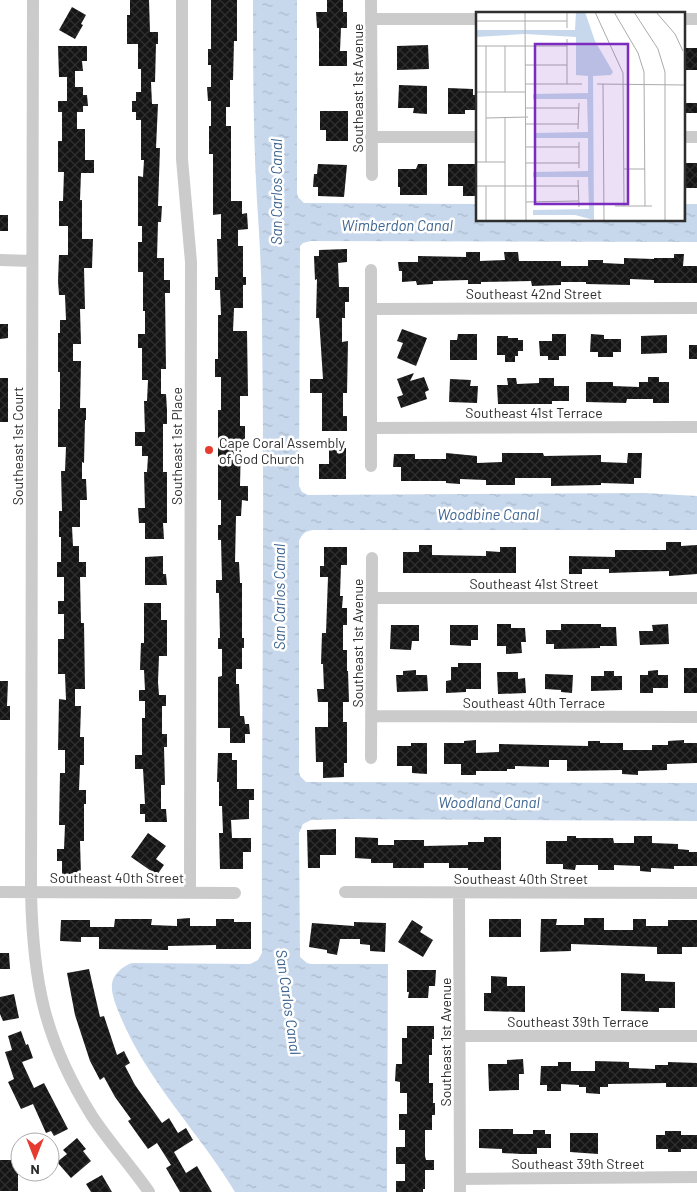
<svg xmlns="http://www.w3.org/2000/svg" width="697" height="1192" font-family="Barlow,sans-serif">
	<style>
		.water { fill: url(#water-ripples) }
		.building { fill: url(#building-cross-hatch) }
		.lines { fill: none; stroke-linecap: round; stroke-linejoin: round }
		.minor { stroke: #cbcbcb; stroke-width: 12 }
		.poi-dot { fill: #e63c2f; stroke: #fff; stroke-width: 2 }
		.labels { text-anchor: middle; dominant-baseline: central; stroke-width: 5; stroke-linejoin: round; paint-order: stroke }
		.street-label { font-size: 14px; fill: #2e2e2e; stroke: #fff }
		.poi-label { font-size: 14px; fill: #2e2e2e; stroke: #fff; text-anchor: start }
		.water-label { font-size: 15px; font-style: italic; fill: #3c6490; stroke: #fff }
		.inset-road { fill: none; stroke: #ababab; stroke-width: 1 }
		.view { fill: #7b2cbf; fill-opacity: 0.15; stroke: #7b2cbf; stroke-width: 2.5 }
		.inset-edge { fill: none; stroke: #2e2e2e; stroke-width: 2.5 }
	</style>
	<defs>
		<pattern id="water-ripples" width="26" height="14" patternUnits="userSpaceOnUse" patternTransform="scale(1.25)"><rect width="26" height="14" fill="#c7d8ec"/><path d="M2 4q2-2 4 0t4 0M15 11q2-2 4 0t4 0" fill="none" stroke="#abbacb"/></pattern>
		<pattern id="building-cross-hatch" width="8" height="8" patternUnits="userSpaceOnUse" patternTransform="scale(1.25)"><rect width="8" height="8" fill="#151515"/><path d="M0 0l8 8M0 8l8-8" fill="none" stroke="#2f2f2f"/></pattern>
	</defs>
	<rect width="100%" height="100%" fill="#fff"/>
	<path class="water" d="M253 0H297V193L298 197 304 203 477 204V220H683V204H697V242L311 241 303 243 300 246 299 486 302 492 308 495 645 493 697 496V530H313C305 531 302 534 299 541V771L300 776 306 782 697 783V821L348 819 311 820 303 824 299 833 300 957 307 963 311 964H388L387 1192H235C198 1131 146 1080 119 1013 116 1005 111 994 112 984 113 974 123 966 132 963L250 964 258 960 262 953C261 744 265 535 262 326 262 284 260 243 257 201 253 134 253 67 253 0Z"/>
	<path class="building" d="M130 0H149L150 32H158V44H156L155 82H151L152 104H158L156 148H160L158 206H162L161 222H158L157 258H164V280H170V293H165L166 369H161V394H166L167 410V424H163V472H167V523H163L164 539H145V523H139L138 508H145L144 472H147L148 456H142V446H135V432H145L144 401H147L148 380H142V348H138V334H145V311H143V272H138V242H142V226H138V176L143 177 144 160H141V120H136V112H132V101H136V92H141V69H138V44H127V15H130Z
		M211 0H237V41H234L233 80H230V107H226V126H231V201H242V214L247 213 248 229 238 230V246H243V277H246V285H243V308H234L233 331H247L248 396H240V426H245V441H241L240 486H248V501L242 500 241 516H236L235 562H239L240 583H242V638H244V648H242V669H236V684H239L240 716H244L245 724H249L250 734H245V743H230V728H218V677L222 676V649H218V638H220L219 593H216V580H222L221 540H218V525H221V500H218V410H221V377H215V359H218V315H221L220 290H215V277H218L217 239H221V214L213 215V154H209V126H211V101H208L207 87H211V65H208V49H211Z
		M327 0H343V12H347V28H341L340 51H347V66H319V28H317L316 12H327Z
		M72 7 86 15 81 24 83 25 75 39 59 30Z
		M428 45 429 69 397 70V46Z
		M58 46H87V61H82L83 71H75V87H83V95H87L88 106H83V112H77V129H85V160H94V173H81L80 200H82V239H93L92 268H84L85 309H80L81 344H73V361H81L80 408H86V420H85L84 463 82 462V479H86L87 500H80V527H72L73 546H79V562H86V577H80L81 623H84L85 689H75V706H81L80 737H84V765H80L79 790H86V804H84V841H80L81 876H62V861H57V849H64L65 825H59L60 773H65V750H58L59 699 66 700 65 674H58V639H64V614H58V601H64V577H57V562H61V537H59V511H62L61 471H65L66 447H58V409H60V372H58V333H60V320H66L65 295H59L58 281 59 255H68V226H59V201H63L64 172H58V141H62V112H58V101H67V77H59Z
		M683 48H697V70H683Z
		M399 85 427 86V114L413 113 414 108H398Z
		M448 88 473 89V95H477V110H465V114H448Z
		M685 103H697V113H684Z
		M320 111H348V141H326V130H320Z
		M683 163H697V188H683Z
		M318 164 347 165 344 197 318 196V187H313L314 174H317Z
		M418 164H427V195H400V187H398V169H416Z
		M448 164H477V196H463V186H448Z
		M0 215H8V231H0Z
		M347 249V262L338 263 339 287H349V302H345V318H342V342L348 341 347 393H343V416H347V431H322V393H310V379H323L319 318H316L317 279 315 280 314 256H319V250Z
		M466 252H480V261L505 260 504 252H518L519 261H561V266H588V260H603V263L624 264V258L654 259V258H674V254H684L683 266H697V283H654V280L630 279V285L586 284V282H561V285L532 286 531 281 481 282V284H468V280L433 281V284L417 285 416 281 402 282V271H399L398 262H418V256L466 257Z
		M0 324H8V338L0 339Z
		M402 329 427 338 416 366 397 358 403 343 397 341Z
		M458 334H477V360H450V340H457Z
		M552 334H566V356H559V360H548V356H540L539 341H552Z
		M591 334 604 335V339H621V352H613V357H598V352H590Z
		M667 335V353L641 354V336Z
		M497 336H508V338H518V340H523V351H518V356H515V362H505V355H497Z
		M689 345H697V359H689Z
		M414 373 410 381 424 377 429 390 425 392 427 399 401 408 397 397 403 395 397 379Z
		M648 377H659V382H669V403H653V399H627L626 403 586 402V382H613V386L639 387V382H648Z
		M0 378H8V422H0Z
		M507 378H516L517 384 539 383V378H554V386H569V401H552V404H498L497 385H508Z
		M450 379 471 380 470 386H478L477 403 449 402Z
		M329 448H346V479H319V464H329Z
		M446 453 477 456V463L502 462V453H543L544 456 601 455V462L627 463 628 453H642L641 478H634V484L601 483V485L551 486V478H515V485H486V480L460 479V484L446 483V481H401V467H393L394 454H415V459H446Z
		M666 542H681V546L697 545V574L669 576V571L609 573V569H582V574H569V556L615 557V550H666Z
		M419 545H432V555L486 556V551L500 552V547H516V573H403V552H419Z
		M324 547H347V565H341L340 596H343L342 608H347V625H343V650H347V671H348L349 702H343V722H347V763H344V777L323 778V762H316L315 727H328V702H318L317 689H324L323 664H321L322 633H326L328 577H320V566H324Z
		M163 556V574H166L167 585H145V557Z
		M144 603H161V620H167V656H159L158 682 159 695H166V706H162V734H167V747H164L165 785H161V809H166L167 822H145V814H140V804H145L143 769H135V755H142V718H145V701H139V690H145L144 670H140L141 643H144Z
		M497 624H511V628H525L526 642H521L522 653 506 654V646H497Z
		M561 624H601V627H616L617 646H600V648L554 649V644H546V630H561Z
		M668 624 669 644 640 645 639 631H653L652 625Z
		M391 625H419V641H412L411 650 390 649Z
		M450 625H478V640H471V646L450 645Z
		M458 663H481V689H466V692L446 693V681L451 680V667H458Z
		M684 668H697V693H684Z
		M416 670V675H427L428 691 397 692 396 675H403V671Z
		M658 670V675H668V688H653V693H640V675H648V671Z
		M604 671H614V676H622V690L591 691V676H604Z
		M497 672H518V679L525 678 526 693 498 694Z
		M545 674 573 675 572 693 561 692V690L545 689Z
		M0 681H8L7 706H10V720H0Z
		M476 740V753L499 752V744L588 746V741H600V743H623V750H652V745H668V741L684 740V743H697V763L667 764V770L638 771V775L622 774V770L567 771V760H549V767L515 766V769H507V771H476V775H461V764H444V743H464V741Z
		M411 743H427V774L412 773V766H397V746H411Z
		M218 753H232V760H237V789H254V800H249V819L231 820 232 838H251V852H243V869H220L219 833H223L222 806H219V782H217Z
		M336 829V855H320V868H308L307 830Z
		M148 833 166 846 156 859 164 865 157 875 131 857Z
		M567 836H576V838H613L614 843H634V836H652V843L678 844V849L689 850V852H697V866H674V869L651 868V872L640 871V866L614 865V870H598V865H576L575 870 563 869V864H546V841H567Z
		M355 837 378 838V845H394V840H424V846L468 845V842H484V837H501V870H468V868H449V863H424V868H393V863H371V859L355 858Z
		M190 918V926H216V919H234V922H251V949H216V945L168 946V950L99 949V937H81V942L60 941 61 920H90V927H114L115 919H152L151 925 177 926V919Z
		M584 918H604V930H633V919H646V926H668V920H697V947H682V954H657V947L571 944V951L540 952 541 919H557L556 925H584Z
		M489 919H521V937H489Z
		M412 920 423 927 420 932 433 940 423 957 398 942Z
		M354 922 386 923 385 952 370 951V945L360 944V939H340L337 955 327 953V950L309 947 312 923 354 926Z
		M0 953H9L10 969H0Z
		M89 969 100 1017 104 1016 117 1055 124 1051 130 1063 125 1066 135 1085 162 1123 169 1118 178 1133 186 1128 193 1140 174 1152 186 1173 197 1166 212 1192H180L166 1168 171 1165 157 1143 148 1149 128 1121 131 1119 115 1097 104 1077 100 1080 90 1061 75 1015 67 973Z
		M407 970H436L435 986H429L428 998H408L409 992H407Z
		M621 973 645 974V981L675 982V1008H659V1012L621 1011Z
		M491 976 507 977V986H525V1012L484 1011V993H491Z
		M14 994 19 1018 3 1021 0 1014V997Z
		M407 1026H434V1039H432V1055H429V1083H433V1103H435V1115H432V1130H425V1156L426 1160H434V1170H425V1189H423V1192H396V1181H405V1164H396V1147H405V1130H399V1114H407V1093H400V1082L395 1081 396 1064H402V1038H407Z
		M21 1031 26 1045 28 1044 33 1058 22 1062 34 1088 44 1083 68 1129 54 1136 51 1131 46 1133 33 1104 21 1109 8 1082 14 1079 5 1052 12 1050 8 1036Z
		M523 1059 524 1074H519V1090L489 1091 488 1064H507V1060Z
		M595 1061 629 1062V1068L655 1069V1065H668V1062L697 1063V1087H666V1083L608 1084V1087H600V1094L586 1093V1087H579V1085L561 1084V1091H547V1085H540L541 1066H558V1062H571V1071H595Z
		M479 1129H513V1134H533V1130H545V1134H551V1148H537V1154H522L502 1153V1149L479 1148Z
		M665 1131H681V1135H697V1149H681V1152H668V1149H656V1135H665Z
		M570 1133H598V1154L570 1152Z
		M77 1138 86 1149 83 1151 91 1161 71 1178 57 1162 67 1154 63 1150Z
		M0 1160H18V1191H0Z
		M102 1175 112 1192H91L86 1184Z"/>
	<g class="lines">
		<path class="minor" d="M33 0 31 892C33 982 44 1039 92 1116 109 1142 131 1166 149 1192
			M182 0V159L191 262 190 893
			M371 0 372 175
			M372 19H477
			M683 19H697
			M371 137H477
			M683 137H697
			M0 260 32 261
			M371 309 697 308
			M371 428 697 427
			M371 466V270
			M371 598H697
			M371 716 697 717
			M371 758 372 558
			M0 892 235 893
			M345 892 697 893
			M459 893 460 1192
			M459 1036H697
			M460 1179 697 1177"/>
	</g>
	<circle class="poi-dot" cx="209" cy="450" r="5"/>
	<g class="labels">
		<g class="street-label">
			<text transform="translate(357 88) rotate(-90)">Southeast 1st Avenue</text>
			<text x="534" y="293">Southeast 42nd Street</text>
			<text x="534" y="412">Southeast 41st Terrace</text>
			<text transform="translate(17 446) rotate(-90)">Southeast 1st Court</text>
			<text transform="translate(176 446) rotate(-90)">Southeast 1st Place</text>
			<text x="534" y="583">Southeast 41st Street</text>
			<text transform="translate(357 643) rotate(-90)">Southeast 1st Avenue</text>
			<text x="534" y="702">Southeast 40th Terrace</text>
			<text x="117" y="877">Southeast 40th Street</text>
			<text x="521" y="878">Southeast 40th Street</text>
			<text x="578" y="1021">Southeast 39th Terrace</text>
			<text transform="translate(445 1042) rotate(-90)">Southeast 1st Avenue</text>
			<text x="578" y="1163">Southeast 39th Street</text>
		</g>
		<g class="poi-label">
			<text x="219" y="442">Cape Coral Assembly<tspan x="219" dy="16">of God Church</tspan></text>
		</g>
		<g class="water-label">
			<text transform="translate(276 192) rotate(-90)">San Carlos Canal</text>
			<text x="397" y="225">Wimberdon Canal</text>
			<text x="488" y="514">Woodbine Canal</text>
			<text transform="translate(279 597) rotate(-90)">San Carlos Canal</text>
			<text x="489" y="802">Woodland Canal</text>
			<text transform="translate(289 1002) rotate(82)">San Carlos Canal</text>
		</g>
	</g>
	<g transform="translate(476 12)">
		<rect width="209" height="209" fill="#fff"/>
		<path d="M100 0H109L119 29 137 60 135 63 117 64 118 208 99 203H57V198L113 197 112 165H57V160L112 159V126H58V121L112 120 111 87H57V82L112 81V64L100 63V25L49 22 0 25V18H99Z" fill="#c7d8ec"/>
		<path class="inset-road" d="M49 0 50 208M119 0 147 61 148 194M138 0 162 41 168 60 169 194M158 0 182 37 189 60V208M180 0 199 22 207 39M0 9H91M91 16V0M209 33V91M0 34H91M10 34V150M29 34V80M49 53H91M49 72H106M91 72V27M121 72 209 73M127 72 128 208M0 80H49M49 96H103M10 106 52 105M29 106V208M49 112H102M102 117 103 91M50 135H103M0 150H29M50 151H103M103 156V130M148 157H169M102 168 103 195M0 174H103M10 174V208M50 190 102 189M139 194H176M208 208 209 102"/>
		<path class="view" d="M59 32H152V192H59Z"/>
		<rect width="209" height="209" class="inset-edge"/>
	</g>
	<g transform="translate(35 1157) rotate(180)"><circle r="24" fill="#ffffff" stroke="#ababab"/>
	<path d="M0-4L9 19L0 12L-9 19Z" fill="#e63c2f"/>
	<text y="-8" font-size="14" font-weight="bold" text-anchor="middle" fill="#2e2e2e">N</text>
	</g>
</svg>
